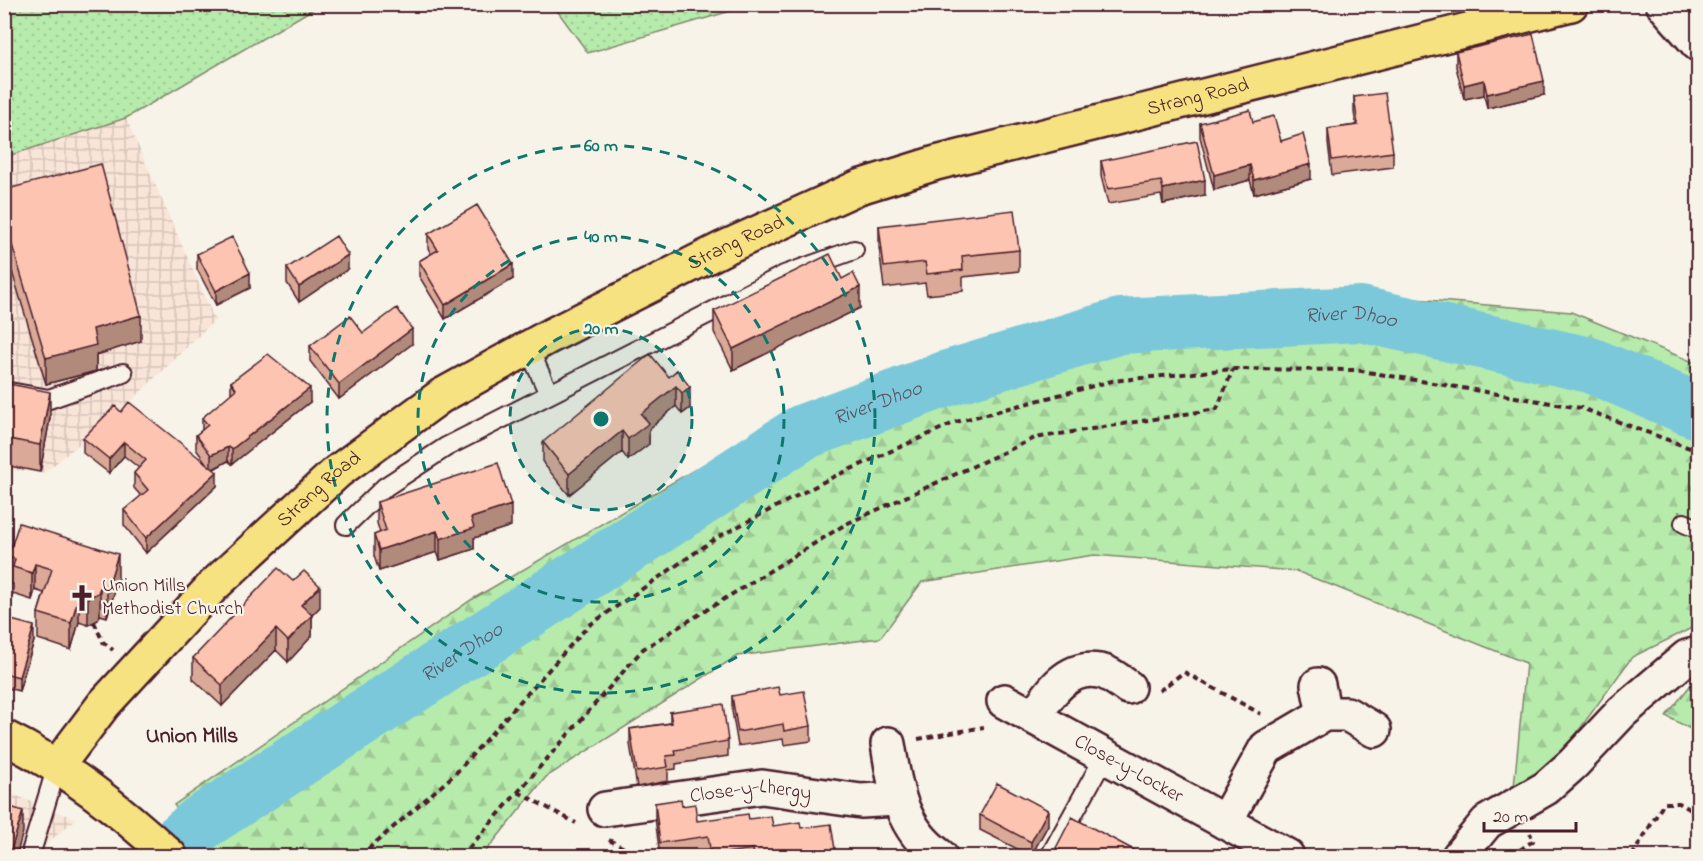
<svg xmlns="http://www.w3.org/2000/svg" width="1703" height="861" font-family="'Indie Flower',sans-serif">
	<style>
		.industrial { fill: url(#industrial-grid) }
		.grass { fill: url(#grass-dots); stroke: #80856c; stroke-width: 1.5 }
		.forest { fill: url(#forest-firs); stroke: #80856c; stroke-width: 1.5 }
		.lines { fill: none; stroke-linecap: round; stroke-linejoin: round }
		.river { stroke: #7cc8db; stroke-width: 56 }
		.service-casing { stroke: #4a1f2b; stroke-width: 22 }
		.minor-casing { stroke: #4a1f2b; stroke-width: 38 }
		.primary-casing { stroke: #4a1f2b; stroke-width: 38 }
		.trunk-casing { stroke: #4a1f2b; stroke-width: 38 }
		.path { stroke: #4a1f2b; stroke-width: 4; stroke-dasharray: 6 4.5; stroke-linecap: butt }
		.service { stroke: #f7f3e8; stroke-width: 18 }
		.minor { stroke: #f7f3e8; stroke-width: 33 }
		.primary { stroke: #f7e281; stroke-width: 33 }
		.trunk { stroke: #f7e281; stroke-width: 33 }
		.wall { fill: #daa998; stroke: #4a1f2b; stroke-width: 1.5 }
		.shaded-wall { fill: #b18a7c; stroke: #4a1f2b; stroke-width: 1.5 }
		.building { fill: #fdc5b1; stroke: #4a1f2b; stroke-width: 1.5 }
		.ring { fill: none; stroke: #0f766e; stroke-width: 3; stroke-dasharray: 10 8 }
		.labels { text-anchor: middle; dominant-baseline: central; stroke-width: 4.5; stroke-linejoin: round; paint-order: stroke }
		.street-label { font-size: 20px; fill: #4a1f2b; stroke: #f7f3e8 }
		.poi-label { font-size: 20px; fill: #4a1f2b; stroke: #f7f3e8; text-anchor: start }
		.water-label { font-size: 21px; font-style: italic; fill: #595260; stroke: #f7f3e8 }
		.quarter-label { font-size: 22px; font-weight: bold; fill: #4a1f2b; stroke: #f7f3e8 }
		.centre { fill: #0f766e; stroke: #f7f3e8; stroke-width: 3 }
		.ring-label { font-size: 18px; text-anchor: middle; font-weight: bold; fill: #0f766e; stroke: #f7f3e8; stroke-width: 4.5; stroke-linejoin: round; paint-order: stroke }
	</style>
	<defs>
		<pattern id="industrial-grid" width="8" height="8" patternUnits="userSpaceOnUse" patternTransform="scale(1.5)"><rect width="8" height="8" fill="#f9e5d8"/><path d="M0 4h8M4 0v8" fill="none" stroke="#d7c4ba"/></pattern>
		<pattern id="grass-dots" width="8" height="8" patternUnits="userSpaceOnUse" patternTransform="scale(1.5)"><rect width="8" height="8" fill="#b6ebac"/><path d="M2 2h.1M6 6h.1" fill="none" stroke="#9ec994" stroke-width="1.8" stroke-linecap="round"/></pattern>
		<pattern id="forest-firs" width="22" height="20" patternUnits="userSpaceOnUse" patternTransform="scale(1.5)"><rect width="22" height="20" fill="#b6ebac"/><path d="M5 1l3.5 6h-7zM16 11l3.5 6h-7z" fill="#9ec994"/></pattern>
	</defs>
	<rect width="100%" height="100%" fill="#f7f3e8"/>
	<filter id="ink" filterUnits="userSpaceOnUse"><feTurbulence type="fractalNoise" baseFrequency=".0167" numOctaves="2"/><feDisplacementMap in="SourceGraphic" scale="12" xChannelSelector="R" yChannelSelector="G"/><feConvolveMatrix kernelMatrix="1 2 1 2 8 2 1 2 1" color-interpolation-filters="sRGB"/></filter>
	<g filter="url(#ink)">
		<path class="industrial" d="M126 118 215 320 127 405 44 473 5 469V157Z
			M4 791 76 819 43 847 50 856H5Z"/>
		<path class="grass" d="M5 4H320V5L126 118 5 157Z
			M553 5H751L588 53Z"/>
		<path class="forest" d="M1317 291 1571 312 1698 364V518L1679 512 1698 552V625L1632 657 1555 763 1514 787 1526 663 1296 571 1094 555 922 582 880 638 737 656 546 777 482 856H216L174 805 471 600 737 445 1053 330Z
			M1698 676V733L1666 716Z"/>
		<g class="lines">
			<path class="river" id="s1" d="M163 856 201 823 803 432 948 378 1120 326 1360 314 1590 365 1698 411"/>
			<defs>
				<path id="service" d="M528 347 549 394
					M4 391 49 399 123 373
					M1684 523 1698 529
					M346 525 385 487 446 447 784 275 854 250
					M33 856 32 849 57 766
					M1050 856 1105 756"/>
				<g id="minor">
					<path d="M1663 4 1698 44"/>
					<path d="M1318 685 1324 714"/>
					<path id="s2" d="M1004 701 1287 856"/>
					<path d="M1034 717C1049 694 1067 665 1099 671 1109 672 1120 682 1128 687"/>
					<path d="M888 744C895 788 901 829 940 856"/>
					<path id="s3" d="M605 809 762 787 861 801 897 799"/>
					<path d="M1225 822 1266 748 1324 714H1347L1374 730"/>
					<path d="M1459 856 1487 822 1546 788 1573 764 1622 712 1687 657 1698 654"/>
				</g>
				<g id="primary">
					<path id="s4" d="M57 766 104 704 214 585 337 472 441 396 548 337 724 248 859 187 936 163 1571 4"/>
				</g>
				<path id="trunk" d="M4 737C67 768 119 809 170 856"/>
			</defs>
			<use href="#service" class="service-casing"/>
			<use href="#minor" class="minor-casing"/>
			<use href="#primary" class="primary-casing"/>
			<use href="#trunk" class="trunk-casing"/>
			<path class="path" d="M94 622 103 642 113 650
				M1159 691 1184 672 1261 714
				M918 739 984 727
				M518 792 576 823
				M609 840 639 856
				M360 856 455 774 588 626 718 537 831 478 956 422 1112 381 1233 369 1356 370 1581 408 1698 451
				M462 856 643 649 846 524 1035 438 1217 409 1233 369
				M1511 856 1533 841 1530 833
				M1632 856 1664 803H1679L1698 814
				M1692 856 1698 846"/>
			<use href="#service" class="service"/>
			<use href="#minor" class="minor"/>
			<use href="#primary" class="primary"/>
			<use href="#trunk" class="trunk"/>
		</g>
		<path class="wall" d="M1456 52 1544 95 1487 108 1484 95 1464 99 1456 67Z
			M1354 97 1393 152V167L1332 175 1328 143V129L1356 125 1354 112Z
			M1253 122 1281 141 1311 179 1254 194 1250 180 1214 190 1200 137V123Z
			M1101 161 1205 195 1163 204 1161 195 1108 204 1101 176Z
			M4 190 141 341 96 355V371L46 384 4 245Z
			M879 226 1019 250V271L963 277V291L927 295 925 283 884 288 879 247Z
			M428 234 513 279 445 319 419 276V261L431 254 428 248Z
			M197 254 250 288 216 305 197 269Z
			M287 268 348 269 299 302 287 283Z
			M842 279 860 308 733 370 714 332V311Z
			M363 333 412 344 339 399 310 361V346Z
			M677 370 690 408 682 414 676 406 649 429V444L628 460 622 452 569 495 543 463V442L669 377Z
			M231 382 310 402 232 464 228 461 214 469 217 486 146 553 124 525V510L141 496 134 488V473L139 468 124 456 109 473 83 453V438L121 412 206 463 196 449V435L202 430V418L231 394Z
			M4 383 50 418 40 472 4 465Z
			M377 502 511 526 474 538V549L440 560 437 552 379 571 374 556V535L380 533 377 523Z
			M8 557 118 580 107 617 100 615 98 620 88 625 79 622 71 650 38 639V613L44 593 35 590 32 600 13 594V584L8 583Z
			M320 607 312 615V636L288 662 276 650 222 706 193 679V658Z
			M4 618 34 641 19 691 4 687Z
			M780 695 811 726V741L784 745 783 739 738 746 732 711V696Z
			M670 712 728 741V756L676 764V769L668 770V781L637 787 630 744V729L670 723Z
			M655 803 682 806 697 821 749 819 773 826 836 856H709L708 851 660 856 655 818Z
			M980 815 1048 825 1031 856 980 830Z
			M1056 848 1145 856H1056Z"/>
		<path class="shaded-wall" d="M1484 80V95L1464 99V85Z
			M1544 81V95L1487 108V94Z
			M1311 164V179L1254 194V180Z
			M1250 165V180L1214 190V175Z
			M1205 180V195L1163 204V189Z
			M348 255V269L299 302V287Z
			M513 264V279L445 319V305Z
			M250 273V288L216 305V291Z
			M860 287V308L733 370V349Z
			M141 315V341L96 355V371L46 384V358L93 329Z
			M412 329V344L339 399V384Z
			M676 386V406L649 429V444L628 460V439L641 414Z
			M690 387V408L682 414V393Z
			M310 388V402L232 464V449Z
			M50 392V418L40 472V445Z
			M622 431V452L569 495V474Z
			M124 442V456L109 473V459Z
			M228 447V461L211 470V455Z
			M217 472V486L146 553V538Z
			M511 505V526L474 538V549L440 560V539L471 518Z
			M437 531V552L379 571V550Z
			M118 554V580L107 617V590Z
			M35 564V590L32 600V573Z
			M320 586V607L301 626V605Z
			M100 588V615L98 620 88 625V598Z
			M79 596V622L71 650V623Z
			M312 615V636L288 662V641Z
			M34 626V641L19 691V677Z
			M276 629V650L222 706V685Z
			M1048 810V825L1031 856V842Z
			M23 811V832L16 856H9Z"/>
		<path class="building" d="M1533 34 1544 81 1487 94 1484 80 1464 85 1456 52Z
			M1385 93 1393 152 1332 160 1328 129 1358 125 1354 97Z
			M1250 110 1253 122 1274 116 1281 141 1303 134 1311 164 1254 180 1250 165 1214 175 1200 123Z
			M1197 141 1205 180 1163 189 1161 181 1108 189 1101 161Z
			M101 164 141 315 93 329 96 345 46 358 4 218V190Z
			M477 205 513 264 445 305 419 261 438 250 428 234Z
			M1014 210 1019 250 962 256 963 270 927 274 925 262 884 267 879 226Z
			M336 236 348 255 299 287 287 268Z
			M232 237 250 273 216 291 197 254Z
			M830 254 842 279 853 273 860 287 733 349 714 311Z
			M397 308 412 329 339 384 310 346 350 316 363 333Z
			M268 354 310 388 232 449 228 447 211 455 196 435 208 425 202 418 236 389 231 382Z
			M650 354 669 377 677 370 690 387 682 393 676 386 641 414 649 423 628 439 622 431 569 474 543 442Z
			M4 383 50 392 40 445 4 438Z
			M129 402 217 472 146 538 124 510 148 490 134 473 146 460 124 442 109 459 83 438 115 406 121 412Z
			M498 463 511 505 471 518 474 528 440 539 437 531 379 550 374 535 386 530 377 502Z
			M19 523 118 554 107 590 100 588 98 593 88 598 79 596 71 623 38 613 52 569 35 564 32 573 13 567 15 559 8 557Z
			M278 568 293 581 304 571 320 586 301 605 312 615 288 641 276 629 222 685 193 658Z
			M4 618 34 626 19 677 4 673Z
			M778 687 780 695 804 691 811 726 784 731 783 724 738 732 732 696Z
			M723 704 728 741 675 750 676 755 666 756 668 767 637 772 630 729 672 723 670 712Z
			M997 783 1048 810 1031 842 980 815Z
			M681 799 682 806 695 804 697 821 748 814 749 819 771 816 773 826 800 822 801 828 831 824 836 856H754L753 849 711 855 708 836 660 843 655 803Z
			M4 805 23 811 9 856H4Z
			M1072 817 1145 856H1071L1056 848Z"/>
	</g>
	<circle cx="601" cy="419" r="91" fill="#0f766e" fill-opacity=".12"/>
	<g class="ring">
		<circle cx="601" cy="419" r="91"/>
		<circle cx="601" cy="419" r="183"/>
		<circle cx="601" cy="419" r="274"/>
	</g>
	<defs>
		<symbol id="church-bare" viewBox="-9 -9 18 18"><path d="M-1.2-6h2.4v3.5h3.3v2.4h-3.3V6h-2.4V-.1h-3.3v-2.4h3.3Z" fill="#4a1f2b" stroke="#f7f3e8" stroke-width="2.5" paint-order="stroke"/></symbol>
	</defs>
	<g fill-rule="evenodd">
		<use href="#church-bare" x="63" y="579" width="38" height="38"/>
	</g>
	<g class="labels">
		<g class="street-label">
			<text stroke="none"><textPath href="#s4" startOffset="1354">Strang Road</textPath></text>
			<text stroke="none"><textPath href="#s4" startOffset="868">Strang Road</textPath></text>
			<text stroke="none"><textPath href="#s4" startOffset="382">Strang Road</textPath></text>
			<text stroke="none"><textPath href="#s2" startOffset="142">Close-y-Locker</textPath></text>
			<text stroke="none"><textPath href="#s3" startOffset="147">Close-y-Lhergy</textPath></text>
		</g>
		<g class="poi-label">
			<text x="102" y="586">Union Mills<tspan x="102" dy="23">Methodist Church</tspan></text>
		</g>
		<g class="water-label">
			<text stroke="none"><textPath href="#s1" startOffset="1334">River Dhoo</textPath></text>
			<text stroke="none"><textPath href="#s1" startOffset="848">River Dhoo</textPath></text>
			<text stroke="none"><textPath href="#s1" startOffset="362">River Dhoo</textPath></text>
		</g>
		<g class="quarter-label">
			<text x="192" y="737">Union Mills</text>
		</g>
	</g>
	<circle cx="601" cy="419" r="9" class="centre"/>
	<g class="ring-label">
		<text x="601" y="151">60 m</text>
		<text x="601" y="242">40 m</text>
		<text x="601" y="334">20 m</text>
	</g>
	<rect width="1703" height="861" fill="none" stroke="#f7f3e8" stroke-width="24"/>
	<rect x="12" y="12" width="1679" height="837" fill="none" stroke="#4a1f2b" stroke-width="2" filter="url(#ink)"/>
	<path d="M1484 822v9h92v-9" fill="none" stroke="#4a1f2b" stroke-width="3"/>
	<text x="1493" y="822" font-size="18" fill="#4a1f2b" stroke="#f7f3e8" stroke-width="4.5" paint-order="stroke">20 m</text>
</svg>
